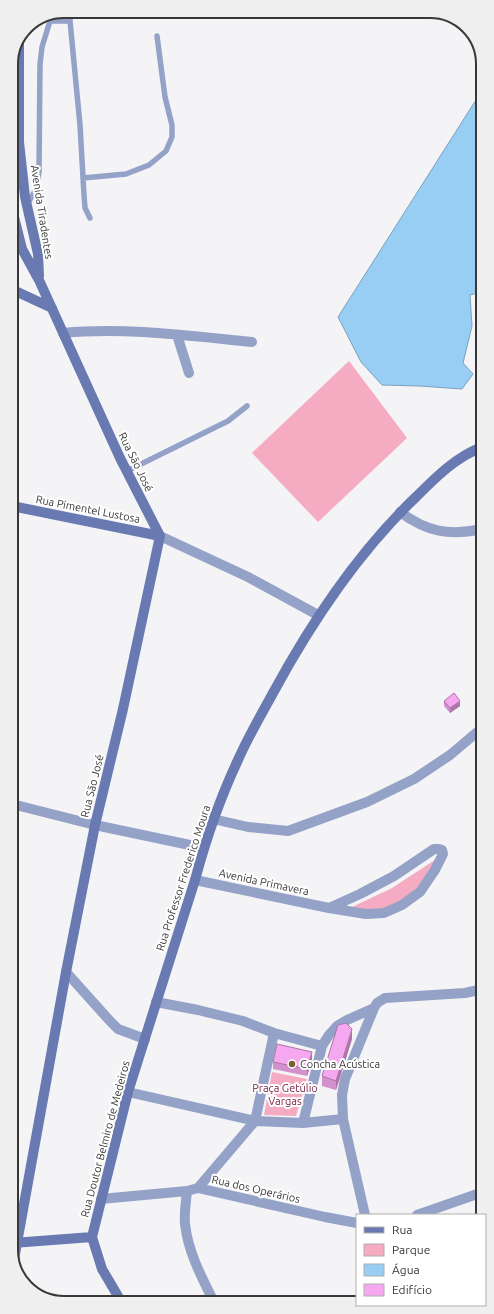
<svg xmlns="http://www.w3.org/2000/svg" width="494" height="1314" font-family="Ubuntu,sans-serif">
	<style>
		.green { fill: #f5abc2 }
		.water { fill: #98cef4; stroke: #7ba1bc }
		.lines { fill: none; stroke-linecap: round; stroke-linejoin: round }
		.lane { stroke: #94a2c8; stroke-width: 5.5 }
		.street { stroke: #94a2c8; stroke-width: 10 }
		.secondary { stroke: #687ab1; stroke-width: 10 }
		.wall { fill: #d390ce }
		.shaded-wall { fill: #ac75a7 }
		.building { fill: #f5a7ef; stroke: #ac75a7 }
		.poi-dot { fill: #766331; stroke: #fff; stroke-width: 1.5 }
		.labels { text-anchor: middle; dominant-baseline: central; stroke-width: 4; stroke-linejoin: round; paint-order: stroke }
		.street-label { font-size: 11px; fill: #383839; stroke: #fff }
		.poi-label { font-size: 11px; fill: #383839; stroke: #fff; text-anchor: start }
		.park-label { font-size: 11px; fill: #761c42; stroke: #fff }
		.rim { fill: none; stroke: #383839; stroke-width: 2 }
	</style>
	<rect width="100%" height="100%" fill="#f4f3f6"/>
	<path class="green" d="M349 361 407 438 318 522 252 453Z
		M438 858 420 889 379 913 352 907 392 888Z
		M272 1072 307 1079 296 1116 264 1115Z"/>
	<path class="water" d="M481 92 482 292 470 295 472 326 463 363 473 374 462 389 419 386 382 385 361 362 338 317Z"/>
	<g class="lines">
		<path class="lane" d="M71 11 70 21 80 125 84 195 85 208 90 218
			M50 21H70
			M83 178 126 174 149 165 166 151 172 137V125L165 97 157 36
			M27 205 36 189 39 172 40 64 42 47 50 21V17
			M127 471 228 421 247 406"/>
		<path class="street" d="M63 333C126 327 190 336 252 342
			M177 335 189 373
			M400 512C427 532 449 536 482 529
			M160 536 248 577 318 615
			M12 804 95 825 204 848
			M213 819 248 827 288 831 367 802 414 779 450 755 482 728
			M195 880 329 908 366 914 384 913 402 905 420 892 435 870 443 854 442 850 439 849H434L394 876 360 894 329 908
			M66 972 110 1021 118 1029 145 1039
			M156 1002 198 1010 243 1021 274 1033 322 1046
			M128 1092 255 1121 303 1123 343 1119
			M303 1123 322 1046 329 1035 337 1026 347 1020 374 1008
			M198 1188 255 1121 274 1033
			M187 1191C186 1202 184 1213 185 1224 188 1252 202 1278 214 1302
			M101 1199 187 1191 198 1188 325 1217 357 1223
			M365 1215 343 1119 342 1095 345 1079 374 1008 377 1003 385 998 465 993 483 989
			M417 1215 483 1192"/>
		<path class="secondary" d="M19 44V142L25 197 38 254 39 276
			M11 205 22 249 39 280 120 458 160 536 123 709 95 825 66 972 13 1265
			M11 289 52 308
			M12 506 160 536
			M13 1243 92 1237
			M122 1303 102 1269 92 1237 128 1092 195 880C206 839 220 798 238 760 248 737 261 715 273 693 312 621 358 552 417 496 436 477 456 457 482 447"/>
	</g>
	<path class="wall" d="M444 701 460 706 450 713 444 706Z
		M352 1039 336 1090 322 1086V1076Z
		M312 1060 307 1076 273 1069V1062Z"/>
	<path class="shaded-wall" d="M460 701V706L450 713V708Z
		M352 1029V1039L336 1090V1081Z
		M312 1052V1060L307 1076V1069Z"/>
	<path class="building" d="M454 693 460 701 450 708 444 701Z
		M346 1023 352 1029 336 1081 322 1076 338 1025Z
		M277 1044 312 1052 307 1069 273 1062Z"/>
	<circle class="poi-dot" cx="292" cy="1064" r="4"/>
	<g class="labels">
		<g class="street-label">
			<text transform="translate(42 212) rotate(81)">Avenida Tiradentes</text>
			<text transform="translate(136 462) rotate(64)">Rua São José</text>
			<text transform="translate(88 509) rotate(11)">Rua Pimentel Lustosa</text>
			<text transform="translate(92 786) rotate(-76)">Rua São José</text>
			<text transform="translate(183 878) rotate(-72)">Rua Professor Frederico Moura</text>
			<text transform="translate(264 882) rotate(12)">Avenida Primavera</text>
			<text transform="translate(105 1139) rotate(-75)">Rua Doutor Belmiro de Medeiros</text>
			<text transform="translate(256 1189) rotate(13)">Rua dos Operários</text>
		</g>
		<g class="poi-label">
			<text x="300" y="1064">Concha Acústica</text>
		</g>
		<g class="park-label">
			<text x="285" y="1088">Praça Getúlio<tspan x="285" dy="13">Vargas</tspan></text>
		</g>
	</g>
	<path d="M0 0H494V1314H0ZM64 18H430A46 46 0 0 1 476 64V1250A46 46 0 0 1 430 1296H64A46 46 0 0 1 18 1250V64A46 46 0 0 1 64 18Z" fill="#efefef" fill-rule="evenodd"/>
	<path class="rim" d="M64 18H430A46 46 0 0 1 476 64V1250A46 46 0 0 1 430 1296H64A46 46 0 0 1 18 1250V64A46 46 0 0 1 64 18Z"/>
	<rect x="356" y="1214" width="130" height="92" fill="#ffffff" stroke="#afafb0"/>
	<rect x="364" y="1227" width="20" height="6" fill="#687ab1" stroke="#afafb0"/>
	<text x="392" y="1234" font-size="12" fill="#383839">Rua</text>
	<rect x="364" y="1244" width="20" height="12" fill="#f5abc2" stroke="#afafb0"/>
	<text x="392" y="1254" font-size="12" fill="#383839">Parque</text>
	<rect x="364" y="1264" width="20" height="12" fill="#98cef4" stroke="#afafb0"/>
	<text x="392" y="1274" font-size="12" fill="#383839">Água</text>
	<rect x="364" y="1284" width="20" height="12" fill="#f5a7ef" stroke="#afafb0"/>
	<text x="392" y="1294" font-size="12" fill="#383839">Edifício</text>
</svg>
